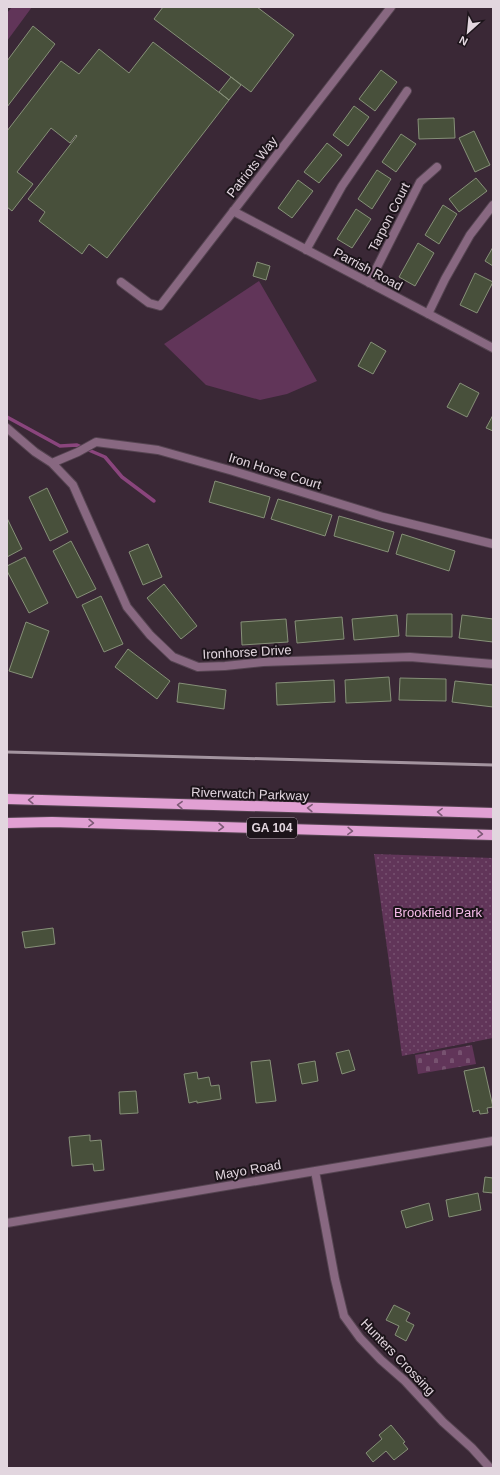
<svg xmlns="http://www.w3.org/2000/svg" width="500" height="1475" font-family="Arial,sans-serif">
	<style>
		.cemetery { fill: url(#cemetery-stones) }
		.park { fill: url(#park-dots) }
		.garden { fill: #613559 }
		.lines { fill: none; stroke-linecap: round; stroke-linejoin: round }
		.stream { stroke: #8a457d; stroke-width: 3.5 }
		.building { fill: #48503b; stroke: #869078 }
		.minor-casing { stroke: #554451; stroke-width: 10 }
		.primary-casing { stroke: #554451; stroke-width: 12 }
		.minor { stroke: #886881; stroke-width: 8 }
		.primary { stroke: #e1a0d3; stroke-width: 10 }
		.rail { stroke: #a3949f; stroke-width: 3 }
		.oneway { stroke: #7e5a76 }
		.labels { text-anchor: middle; dominant-baseline: central; stroke-width: 4; stroke-linejoin: round; paint-order: stroke }
		.shield { fill: #1c141a; stroke: #a79ca4; stroke-width: 1 }
		.shield-label { font-size: 12px; font-weight: bold; fill: #e2d6df }
		.street-label { font-size: 13px; fill: #e2d6df; stroke: #1c141a }
		.park-label { font-size: 13px; fill: #f8bdeb; stroke: #1c141a }
	</style>
	<defs>
		<pattern id="cemetery-stones" width="16" height="16" patternUnits="userSpaceOnUse"><rect width="16" height="16" fill="#613559"/><path d="M2 7V4a2 2 0 0 1 4 0v3zM10 15v-3a2 2 0 0 1 4 0v3z" fill="#775270"/></pattern>
		<pattern id="park-dots" width="8" height="8" patternUnits="userSpaceOnUse"><rect width="8" height="8" fill="#613559"/><path d="M2 2h.1M6 6h.1" fill="none" stroke="#775270" stroke-width="1.8" stroke-linecap="round"/></pattern>
	</defs>
	<rect width="100%" height="100%" fill="#3a2836"/>
	<path class="cemetery" d="M472 1045 476 1064 418 1074 415 1055Z"/>
	<path class="park" d="M374 854 493 858V1038L402 1056Z"/>
	<path class="garden" d="M12 7H32L7 41V13Z
		M259 281 317 381 287 394 260 400 206 385 164 344Z"/>
	<g class="lines">
		<path class="stream" d="M7 417 60 446 77 445 105 457 122 477 154 501"/>
	</g>
	<path class="building" d="M163 7H257L294 35 251 92 154 19Z
		M33 26 55 44 7 107V61Z
		M153 42 229 100 107 258 89 244 82 254 39 221 45 212 28 199 77 136 76 135 70 143 51 128 17 172 33 184 12 211 7 207V131L61 61 79 74 99 49 129 73Z
		M381 70 397 82 375 111 359 99Z
		M231 77 241 85 229 100 219 92Z
		M354 106 369 117 348 146 333 135Z
		M454 118 455 138 419 139 418 119Z
		M474 131 490 165 475 172 459 138Z
		M401 134 416 144 396 172 382 162Z
		M327 143 342 155 319 183 304 172Z
		M377 170 391 179 372 209 358 199Z
		M476 178 487 191 459 212 449 199Z
		M298 180 313 191 292 218 278 208Z
		M443 205 457 214 439 244 425 235Z
		M356 209 371 219 352 248 337 239Z
		M418 243 434 253 415 286 399 277Z
		M493 247V266L485 261Z
		M257 262 270 266 266 280 253 276Z
		M475 273 493 282 477 313 460 305Z
		M371 342 386 351 373 374 358 366Z
		M460 383 479 393 467 417 447 407Z
		M493 415V431L486 428Z
		M215 481 270 497 264 518 209 502Z
		M47 488 68 532 50 541 29 497Z
		M278 499 332 515 325 536 271 519Z
		M339 516 394 532 388 552 334 536Z
		M7 518 22 549 7 557Z
		M402 534 455 551 449 571 396 554Z
		M71 541 96 589 77 598 53 551Z
		M148 544 162 577 143 585 129 552Z
		M25 557 48 603 29 613 7 571V566Z
		M164 584 197 626 181 639 147 598Z
		M101 596 123 644 104 652 82 605Z
		M407 614H452V637L406 636Z
		M397 615 399 636 354 640 352 619Z
		M462 615 493 619V642L459 638Z
		M342 617 344 639 297 643 295 621Z
		M286 619 288 642 242 645 241 622Z
		M26 622 49 631 32 678 9 671Z
		M128 649 170 681 157 699 115 667Z
		M389 677 391 701 346 703 345 680Z
		M400 678 446 679V701L399 700Z
		M334 680 335 702 277 705 276 683Z
		M455 681 493 685V707L452 702Z
		M179 683 226 690 224 709 177 702Z
		M53 928 55 944 25 948 22 932Z
		M349 1050 355 1070 342 1074 336 1053Z
		M270 1060 276 1101 256 1103 251 1062Z
		M315 1061 318 1081 302 1084 298 1064Z
		M484 1067 493 1107 487 1108 488 1113 480 1114 479 1110 473 1112 464 1071Z
		M197 1072 198 1079 209 1077 211 1086 219 1085 221 1099 197 1103V1101L189 1103 184 1074Z
		M136 1091 138 1113 120 1114 119 1092Z
		M90 1135V1141L101 1140 104 1170 94 1171 93 1164 72 1166 69 1137Z
		M485 1177 493 1178V1193L483 1192Z
		M478 1193 481 1210 449 1217 446 1200Z
		M429 1203 433 1220 406 1228 401 1211Z
		M394 1305 410 1313 406 1321 414 1325 406 1341 395 1335 399 1326 386 1320Z
		M391 1425 405 1442 403 1443 408 1449 394 1460 386 1451 373 1462 366 1453 382 1439 379 1435Z"/>
	<g class="lines">
		<defs>
			<path id="minor" d="M233 211 493 348
				M306 250 342 186 407 91
				M121 282 149 303 160 306 391 7
				M369 283 420 182 437 167
				M428 314 445 279 470 235 493 205
				M7 428 35 452 52 463 73 485 127 607 150 635 173 657 198 667 225 666 263 662 410 657 493 664
				M52 463 78 452 96 442 158 450 233 471 383 517 493 544
				M315 1171 335 1279 344 1316 360 1338 381 1360 405 1381 443 1422 472 1448 490 1468
				M7 1223 493 1141"/>
			<path id="primary" d="M7 799 493 813
				M7 823 52 822 493 835"/>
		</defs>
		<use href="#minor" class="minor-casing"/>
		<use href="#primary" class="primary-casing"/>
		<use href="#minor" class="minor"/>
		<use href="#primary" class="primary"/>
		<path class="rail" d="M7 752 493 765"/>
	</g>
	<defs><path id="oneway-chevron" d="M-2-3.5L2.5 0L-2 3.5" fill="none" stroke-width="1.6" stroke-linecap="round" stroke-linejoin="round"/></defs>
	<g class="oneway">
		<use href="#oneway-chevron" transform="translate(31 800) rotate(-178)"/>
		<use href="#oneway-chevron" transform="translate(180 805) rotate(-178)"/>
		<use href="#oneway-chevron" transform="translate(310 808) rotate(-178)"/>
		<use href="#oneway-chevron" transform="translate(440 812) rotate(-178)"/>
		<use href="#oneway-chevron" transform="translate(91 823) rotate(2)"/>
		<use href="#oneway-chevron" transform="translate(221 827) rotate(2)"/>
		<use href="#oneway-chevron" transform="translate(350 831) rotate(2)"/>
		<use href="#oneway-chevron" transform="translate(480 834) rotate(2)"/>
	</g>
	<g class="labels">
		<rect class="shield" x="247" y="818" width="50" height="20" rx="3"/>
		<g class="shield-label">
			<text x="272" y="828">GA 104</text>
		</g>
		<g class="street-label">
			<text transform="translate(252 167) rotate(-52)">Patriots Way</text>
			<text transform="translate(389 217) rotate(-63)">Tarpon Court</text>
			<text transform="translate(368 269) rotate(28)">Parrish Road</text>
			<text transform="translate(275 471) rotate(17)">Iron Horse Court</text>
			<text transform="translate(247 652) rotate(-3)">Ironhorse Drive</text>
			<text transform="translate(250 794) rotate(2)">Riverwatch Parkway</text>
			<text transform="translate(248 1170) rotate(-10)">Mayo Road</text>
			<text transform="translate(398 1357) rotate(46)">Hunters Crossing</text>
		</g>
		<g class="park-label">
			<text x="438" y="912">Brookfield Park</text>
		</g>
	</g>
	<rect width="500" height="1475" fill="none" stroke="#e2d6df" stroke-width="16"/>
	<g transform="translate(468 32) rotate(207)" stroke="#1c141a" stroke-width="3" paint-order="stroke">
	<path d="M0-3L7 15L0 10L-7 15Z" fill="#e2d6df"/>
	<text y="-6" font-size="11" font-weight="bold" text-anchor="middle" fill="#e2d6df">N</text>
	</g>
</svg>
